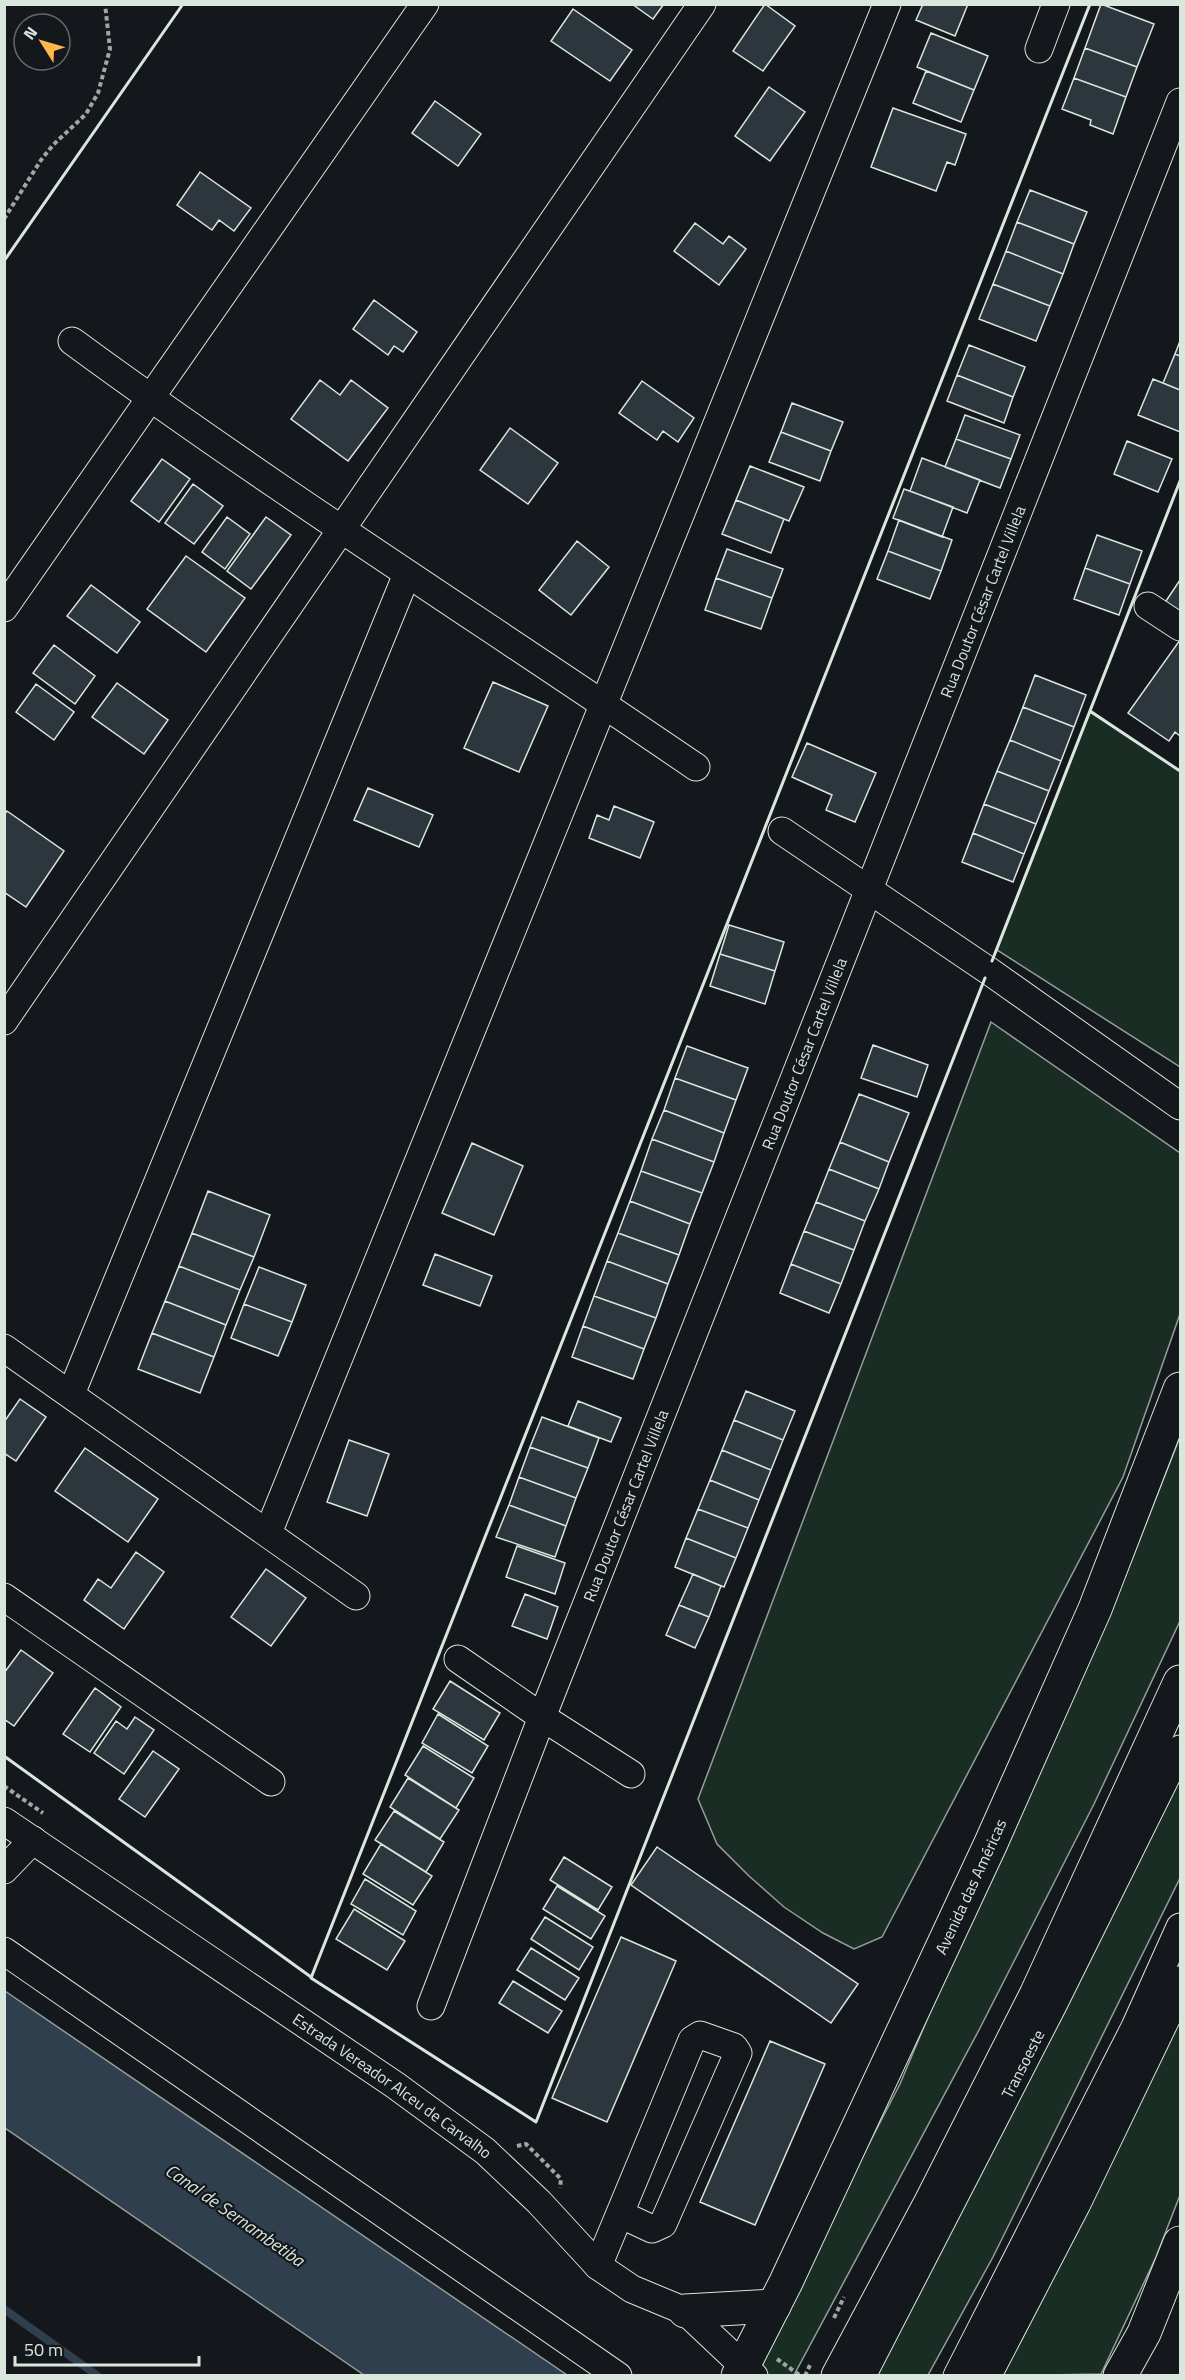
<svg xmlns="http://www.w3.org/2000/svg" width="1185" height="2380" font-family="'Titillium Web',sans-serif">
	<style>
		.green { fill: #1a2d24; stroke: #939e99; stroke-width: 1.5 }
		.water { fill: #2f3f4d; stroke: #939e99; stroke-width: 1.5 }
		.lines { fill: none; stroke-linecap: round; stroke-linejoin: round }
		.stream { stroke: #2f3f4d; stroke-width: 8 }
		.building { fill: #2c363c; stroke: #d8e6dc; stroke-width: 1.5 }
		.minor-casing { stroke: #d8e6dc; stroke-width: 29 }
		.major-casing { stroke: #d8e6dc; stroke-width: 35 }
		.highway-casing { stroke: #d8e6dc; stroke-width: 35 }
		.path { stroke: #9da8a2; stroke-width: 4; stroke-dasharray: 4.5 3; stroke-linecap: butt }
		.minor { stroke: #14181c; stroke-width: 27 }
		.major { stroke: #14181c; stroke-width: 33 }
		.highway { stroke: #14181c; stroke-width: 33 }
		.wall { stroke: #d8e6dc; stroke-width: 3 }
		.labels { text-anchor: middle; dominant-baseline: central; stroke-width: 4.5; stroke-linejoin: round; paint-order: stroke }
		.street-label { font-size: 16px; fill: #d8e6dc; stroke: #14181c }
		.water-label { font-size: 18px; font-style: italic; fill: #d8e6dc; stroke: #14181c }
	</style>
	<rect width="100%" height="100%" fill="#14181c"/>
	<path class="green" d="M1090 712 1180 771V1067L997 950Z
		M991 1022 1180 1153V1314L1123 1477 882 1937 854 1949 823 1933 784 1907 749 1876 717 1844 698 1799Z
		M1180 1437V1621L1094 1804 979 2030 794 2375H768L749 2367 801 2275 900 2084 952 1960 1125 1577Z
		M1180 1762V1878L993 2257 928 2375 869 2376Z
		M1180 2002V2195L1156 2257 1101 2374 992 2376Z"/>
	<path class="water" d="M5 1991 567 2375H364L5 2128Z"/>
	<g class="lines">
		<path class="stream" d="M4 2309 98 2376"/>
	</g>
	<path class="building" d="M632 4H664L653 19Z
		M765 4 795 26 763 71 733 51Z
		M923 4H968L955 36 916 20Z
		M1101 4 1154 24 1137 67 1085 48Z
		M573 9 632 50 610 81 551 41Z
		M931 33 988 56 974 90 917 67Z
		M1085 48 1137 67 1126 97 1074 78Z
		M926 71 974 90 961 122 913 103Z
		M1074 78 1126 97 1113 134 1090 125 1091 120 1062 109Z
		M769 87 805 112 770 161 735 136Z
		M435 101 481 134 458 166 412 133Z
		M893 108 966 134 955 165 947 162 936 191 871 167Z
		M200 172 251 208 234 231 219 220 212 230 177 205Z
		M1030 190 1087 212 1074 244 1017 222Z
		M1017 222 1074 244 1063 274 1006 251Z
		M695 223 723 244 729 236 746 249 719 285 674 251Z
		M1006 251 1063 274 1050 306 993 284Z
		M993 284 1050 306 1036 341 979 319Z
		M374 300 417 332 403 352 394 346 388 355 353 329Z
		M1180 341V356L1175 354Z
		M969 345 1025 367 1013 397 957 375Z
		M1175 354 1180 356V390L1163 383Z
		M957 375 1013 397 1004 423 947 401Z
		M1153 379 1180 390V432L1138 415Z
		M320 380 340 395 351 380 388 408 348 461 291 419Z
		M642 381 694 418 678 442 663 431 657 440 619 413Z
		M792 403 843 422 831 451 781 432Z
		M965 415 1020 435 1011 459 956 439Z
		M510 428 558 463 528 504 480 470Z
		M781 432 831 451 820 481 769 462Z
		M956 439 1011 459 1000 488 945 467Z
		M1127 441 1172 459 1158 492 1114 474Z
		M922 458 980 480 967 513 910 491Z
		M162 459 190 479 159 522 131 501Z
		M750 466 804 487 789 521 736 500Z
		M193 484 223 506 194 544 165 523Z
		M904 489 953 507 942 537 893 518Z
		M736 500 784 519 771 553 722 534Z
		M227 517 250 534 225 569 202 552Z
		M266 517 291 535 251 589 227 571Z
		M899 520 952 540 941 571 888 551Z
		M1097 535 1142 551 1130 584 1085 568Z
		M577 541 609 567 571 615 539 590Z
		M727 549 783 569 772 598 716 578Z
		M888 551 941 571 930 599 877 579Z
		M186 556 245 598 206 652 147 609Z
		M1085 568 1130 584 1119 615 1074 599Z
		M716 578 772 598 761 629 705 610Z
		M1180 580V623L1160 610Z
		M91 585 140 622 117 653 67 616Z
		M1180 640V736L1175 732 1169 741 1128 713Z
		M54 645 95 676 75 704 33 673Z
		M1035 675 1086 695 1074 727 1023 707Z
		M493 682 548 706 519 772 464 748Z
		M117 683 168 720 144 754 92 717Z
		M36 684 74 712 54 740 16 712Z
		M1023 707 1074 727 1061 761 1010 740Z
		M1010 740 1061 761 1049 791 997 771Z
		M807 743 876 773 855 822 826 810 832 795 792 777Z
		M997 771 1049 791 1036 824 984 804Z
		M368 788 433 815 419 847 354 820Z
		M984 804 1036 824 1024 854 973 833Z
		M614 806 654 822 640 858 589 838 597 815 609 820Z
		M7 811 64 851 26 907 4 892V815Z
		M973 833 1024 854 1013 882 962 862Z
		M729 925 784 942 775 971 720 954Z
		M720 954 775 971 765 1004 710 986Z
		M873 1045 928 1065 917 1097 861 1078Z
		M687 1046 748 1068 736 1100 675 1078Z
		M675 1078 736 1100 724 1133 664 1110Z
		M859 1094 909 1113 889 1162 840 1142Z
		M664 1110 724 1133 714 1162 652 1139Z
		M652 1139 714 1162 702 1193 641 1171Z
		M840 1142 889 1162 879 1189 829 1169Z
		M472 1143 523 1166 494 1235 442 1213Z
		M829 1169 879 1189 865 1221 816 1202Z
		M641 1171 702 1193 690 1224 630 1201Z
		M208 1191 270 1215 254 1257 192 1233Z
		M630 1201 690 1224 679 1255 618 1233Z
		M816 1202 865 1221 854 1250 804 1231Z
		M804 1231 854 1250 841 1284 791 1264Z
		M192 1233 254 1257 240 1290 179 1266Z
		M618 1233 679 1255 668 1284 607 1261Z
		M435 1254 492 1276 480 1306 423 1285Z
		M607 1261 668 1284 656 1318 594 1296Z
		M791 1264 841 1284 829 1313 780 1293Z
		M179 1266 240 1290 226 1325 165 1301Z
		M259 1267 306 1285 292 1322 244 1304Z
		M594 1296 656 1318 644 1349 583 1326Z
		M165 1301 226 1325 214 1357 152 1333Z
		M244 1304 292 1322 278 1356 231 1338Z
		M583 1326 644 1349 633 1379 572 1357Z
		M152 1333 214 1357 200 1393 138 1369Z
		M746 1391 795 1411 783 1440 734 1420Z
		M20 1399 46 1417 16 1461 4 1453V1422Z
		M578 1401 621 1418 611 1442 568 1426Z
		M542 1417 599 1438 588 1468 530 1447Z
		M734 1420 783 1440 771 1470 722 1450Z
		M349 1440 389 1454 367 1516 327 1502Z
		M530 1447 588 1468 576 1498 519 1477Z
		M85 1448 158 1499 128 1542 55 1491Z
		M722 1450 771 1470 759 1500 710 1480Z
		M519 1477 576 1498 566 1526 509 1505Z
		M710 1480 759 1500 748 1528 698 1509Z
		M509 1505 566 1526 555 1557 496 1537Z
		M698 1509 748 1528 736 1558 686 1538Z
		M686 1538 736 1558 724 1587 675 1567Z
		M517 1546 565 1563 555 1594 506 1577Z
		M136 1552 164 1572 124 1629 84 1600 98 1579 111 1588Z
		M266 1569 306 1598 271 1646 231 1617Z
		M693 1574 721 1586 709 1617 679 1605Z
		M525 1594 558 1607 547 1639 512 1626Z
		M679 1605 709 1617 695 1648 666 1635Z
		M21 1650 53 1673 14 1726 4 1719V1673Z
		M450 1681 500 1713 484 1740 433 1709Z
		M95 1688 121 1707 90 1752 63 1734Z
		M438 1714 488 1746 472 1773 422 1743Z
		M135 1717 154 1730 124 1774 94 1753 116 1721 127 1729Z
		M423 1746 474 1778 456 1808 405 1775Z
		M153 1751 179 1769 145 1817 119 1799Z
		M408 1778 459 1810 440 1839 390 1807Z
		M394 1811 444 1842 426 1872 375 1840Z
		M381 1844 432 1876 413 1905 363 1874Z
		M657 1847 858 1984 831 2023 631 1885Z
		M564 1857 612 1887 598 1910 550 1880Z
		M365 1879 416 1911 403 1935 351 1904Z
		M557 1886 605 1916 591 1939 543 1909Z
		M354 1909 405 1941 387 1970 336 1939Z
		M545 1917 593 1947 579 1970 531 1939Z
		M621 1937 676 1961 607 2122 552 2098Z
		M531 1948 579 1978 565 2000 517 1970Z
		M513 1981 562 2011 548 2033 499 2003Z
		M770 2041 825 2064 755 2225 700 2202Z"/>
	<g class="lines">
		<defs>
			<g id="minor">
				<path d="M1039 49 1056 4"/>
				<path d="M72 341C275 490 488 625 696 767"/>
				<path d="M1148 606 1180 627"/>
				<path d="M4 608 425 4"/>
				<path d="M782 831 989 971 1180 1106"/>
				<path d="M4 1021 702 4"/>
				<path d="M4 1348 356 1596"/>
				<path d="M71 1394 407 574"/>
				<path d="M268 1533 887 4"/>
				<path d="M4 1597 271 1782"/>
				<path d="M458 1659 542 1717 631 1774"/>
				<path id="s1" d="M4 1821 395 2085 485 2151 539 2202 598 2266 632 2289 685 2311 754 2376"/>
				<path d="M4 1870 33 1840"/>
				<path d="M4 1951 618 2376"/>
				<path id="s2" d="M431 2006 542 1717 1180 102"/>
				<path d="M598 2266 692 2040 700 2035 734 2047 738 2053 663 2224 652 2229 620 2214"/>
				<path id="s3" d="M862 2376 1053 2005 1180 1749"/>
				<path d="M957 2376 1135 2027 1180 1927"/>
			</g>
			<g id="major">
				<path d="M685 2311 774 2306"/>
				<path id="s4" d="M738 2376 786 2282 991 1843 1095 1609 1180 1389"/>
				<path d="M1120 2376 1144 2333 1180 2243"/>
			</g>
			<path id="highway" d="M838 2376 930 2204 1036 1995 1180 1682
				M984 2376 1074 2203 1180 1983"/>
		</defs>
		<use href="#minor" class="minor-casing"/>
		<use href="#major" class="major-casing"/>
		<use href="#highway" class="highway-casing"/>
		<path class="path" d="M4 219 41 160 53 145 86 114 98 93 110 49 105 4
			M4 1786 43 1813
			M517 2146 526 2144 561 2179 560 2188
			M834 2318 844 2297
			M777 2359 801 2376
			M805 2376 810 2365"/>
		<use href="#minor" class="minor"/>
		<use href="#major" class="major"/>
		<use href="#highway" class="highway"/>
		<path class="wall" d="M4 261 183 4
			M1090 711 1180 771
			M992 961 1180 481
			M985 978 536 2122 311 1978 1090 4
			M4 1756 311 1977"/>
	</g>
	<g class="labels">
		<g class="street-label">
			<text stroke="none"><textPath href="#s2" startOffset="1509">Rua Doutor César Cartel Villela</textPath></text>
			<text stroke="none"><textPath href="#s2" startOffset="1023">Rua Doutor César Cartel Villela</textPath></text>
			<text stroke="none"><textPath href="#s2" startOffset="537">Rua Doutor César Cartel Villela</textPath></text>
			<text stroke="none"><textPath href="#s4" startOffset="542">Avenida das Américas</textPath></text>
			<text stroke="none"><textPath href="#s3" startOffset="351">Transoeste</textPath></text>
			<text stroke="none"><textPath href="#s1" startOffset="470">Estrada Vereador Alceu de Carvalho</textPath></text>
		</g>
		<g class="water-label">
			<text transform="translate(235 2215) rotate(35)">Canal de Sernambetiba</text>
		</g>
	</g>
	<rect width="1185" height="2380" fill="none" stroke="#d8e6dc" stroke-width="12"/>
	<g transform="translate(42 42) rotate(307)"><circle r="28" fill="#14181c" stroke="#626a69" stroke-width="1.5"/>
	<path d="M0-4.5L10 22L0 15L-10 22Z" fill="#ffb74d"/>
	<text y="-9" font-size="16" font-weight="bold" text-anchor="middle" fill="#d8e6dc">N</text>
	</g>
	<path d="M15 2356v9h184v-9" fill="none" stroke="#d8e6dc" stroke-width="3"/>
	<text x="24" y="2356" font-size="18" fill="#d8e6dc" stroke="#14181c" stroke-width="4.5" paint-order="stroke">50 m</text>
</svg>
